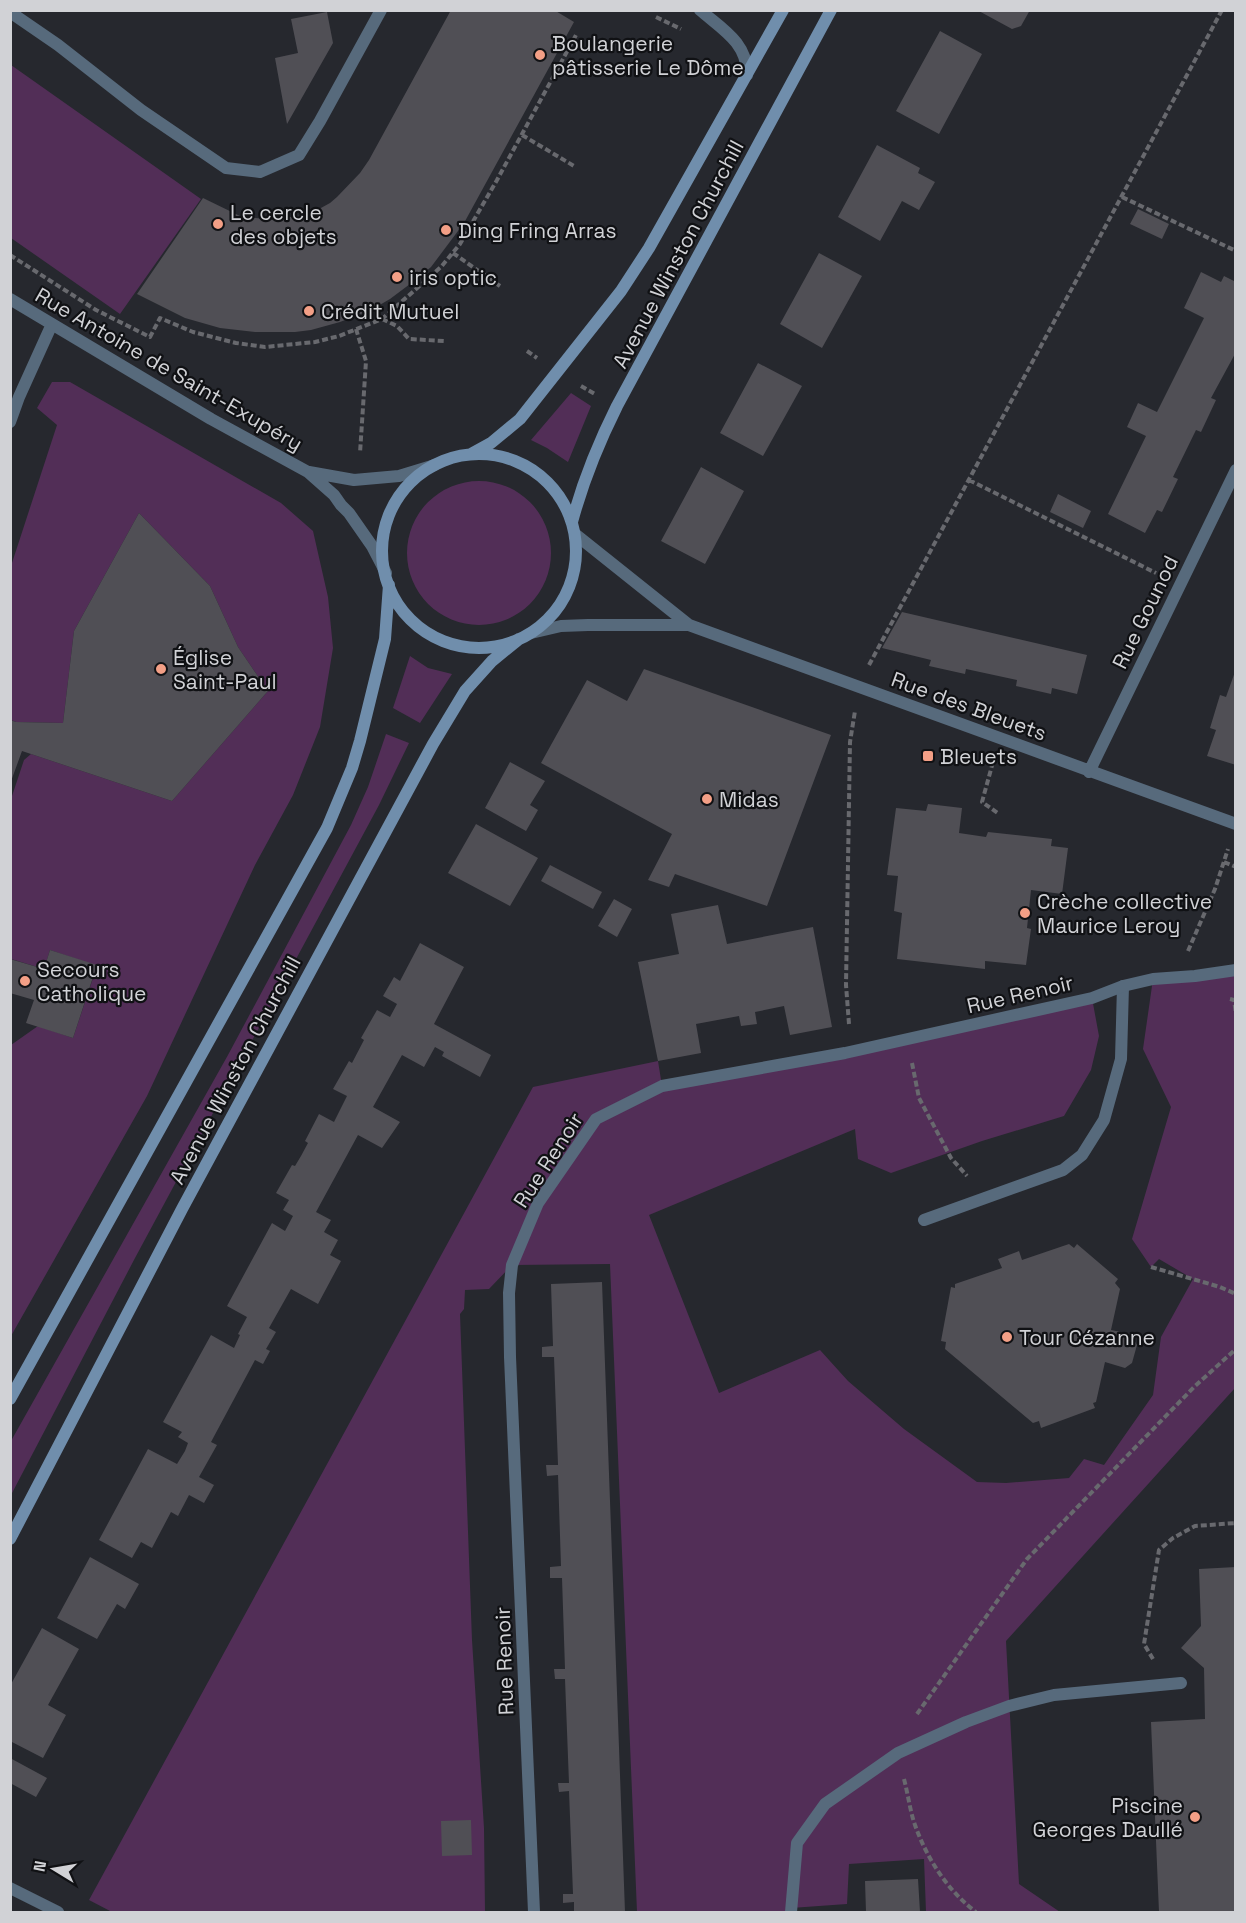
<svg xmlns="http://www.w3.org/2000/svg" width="1246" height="1923" font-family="'Space Grotesk',sans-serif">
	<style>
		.green { fill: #522e57 }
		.building { fill: #504f55 }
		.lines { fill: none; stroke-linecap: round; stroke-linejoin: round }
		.path { stroke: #68696e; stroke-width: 4; stroke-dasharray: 6 3; stroke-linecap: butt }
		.service { stroke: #576a7c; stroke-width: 12 }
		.minor { stroke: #576a7c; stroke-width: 12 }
		.secondary { stroke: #708eac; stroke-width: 12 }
		.poi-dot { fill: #f39f86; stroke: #101114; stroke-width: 2 }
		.labels { text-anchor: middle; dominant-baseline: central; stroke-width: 4.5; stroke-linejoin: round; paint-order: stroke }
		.poi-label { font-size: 21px; fill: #d1d2d6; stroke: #101114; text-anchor: start }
		.street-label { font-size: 21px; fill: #d1d2d6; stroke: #101114 }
	</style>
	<rect width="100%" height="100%" fill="#26282e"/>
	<path class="green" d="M11 65 201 199 120 314 11 238Z
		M52 382H70L281 503 313 531 328 597 333 648 320 727 293 795 255 865 147 1096 11 1336V1045L38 1026 73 1038 97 966 50 950 44 969 11 959V799L24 760 31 754 172 801 268 691 238 647 210 586 139 513 74 631 63 723 16 722 11 720V566L57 425 37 408Z
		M571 393 591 406 568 462 547 448 531 440Z
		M407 553a72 72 0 1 1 144 0a72 72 0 1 1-144 0Z
		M410 656 428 668 452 674 420 723 393 708Z
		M386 734 409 743 379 805 135 1258 11 1495V1441L228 1055 351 825 368 787Z
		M1235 970V1388L1006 1641 1019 1884 1060 1912H926L924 1859 849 1864 847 1904 791 1908V1912H637L610 1264 512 1265 489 1289 465 1290 464 1309 460 1314 472 1640 484 1828 485 1912H112L89 1900 533 1087 658 1061 662 1086 1092 998 1099 1036 1091 1070 1064 1116 982 1141 891 1173 858 1159 855 1129 649 1215 719 1393 820 1350 848 1381 904 1429 977 1482 1006 1483 1069 1478 1084 1459 1104 1465 1153 1395 1161 1337 1193 1279 1159 1259 1151 1267 1132 1239 1171 1107 1143 1049 1153 979Z"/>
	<path class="building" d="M451 10H554L574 22 464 223 431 267 418 278 390 299 371 310 340 322 311 330 295 332H255L220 328 185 318 137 294 203 198 240 216 271 220 310 214 330 203 337 197 360 173 369 160Z
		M977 10H1030L1021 26 1012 29Z
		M327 12 333 43 287 124 275 58 298 53 291 19Z
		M940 31 982 54 939 134 896 111Z
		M877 145 920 168 918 173 935 182 919 210 902 201 880 241 838 217Z
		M1138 209 1169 224 1162 239 1130 224Z
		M819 253 862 276 822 348 780 324Z
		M1201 272 1221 282 1224 276 1236 282V352L1211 398 1216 400 1201 432 1196 430 1173 477 1178 479 1162 512 1157 510 1145 533 1108 514 1146 436 1127 427 1138 403 1157 412 1204 318 1184 308Z
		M758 363 802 386 763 456 720 433Z
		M701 467 744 491 705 564 661 541Z
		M1058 494 1091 511 1083 528 1050 512Z
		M139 513 210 586 238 647 268 691 172 801 22 751 10 784V720L16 722 63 723 74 631Z
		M902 612 1087 655 1077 694 1052 688 1051 694 1016 686 1017 680 966 669 965 674 929 666 931 660 882 648Z
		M644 669 831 735 767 906 675 874 669 887 648 880 672 834 541 763 587 680 627 701Z
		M1236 669V765L1207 756 1216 730 1210 728 1220 695 1226 697Z
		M510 762 545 781 530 805 538 810 526 831 485 808Z
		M928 804 962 808 959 833 986 837 988 832 1052 839 1051 846 1068 848 1062 894 1031 890 1027 928 1031 929 1026 965 985 961V969L897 959 902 913 894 911 898 876 887 875 896 808 926 811Z
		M476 824 538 858 510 906 448 873Z
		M550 865 602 892 593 909 541 881Z
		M614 899 632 909 617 937 598 926Z
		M718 905 727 944 813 927 832 1027 790 1035 784 1006 755 1012 757 1024 741 1026 739 1016 696 1024 701 1053 658 1061 638 962 679 954 671 914Z
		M420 943 464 967 434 1024 491 1055 480 1077 442 1056 444 1052 435 1047 424 1067 402 1055 373 1107 400 1122 382 1148 358 1135 316 1212 331 1220 324 1232 338 1240 330 1255 341 1261 318 1304 291 1289 269 1328 276 1332 266 1349 270 1351 263 1364 255 1360 211 1442 217 1445 199 1477 214 1485 204 1503 189 1495 178 1516 171 1512 152 1548 141 1542 132 1558 99 1540 148 1449 177 1464 185 1451 188 1443 178 1437 182 1432 163 1422 211 1335 234 1348 240 1335 238 1334 247 1317 227 1306 272 1223 285 1231 293 1216 283 1210 289 1200 276 1193 292 1165 295 1166 301 1156 308 1143 305 1141 319 1114 334 1122 347 1096 333 1089 349 1061 352 1063 364 1040 361 1038 377 1010 390 1017 397 1004 383 996 394 977 400 981Z
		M50 950 97 965 73 1038 26 1023 34 1000 10 993V959L44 969Z
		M1069 1244 1074 1248 1077 1244 1118 1279 1115 1283 1120 1289 1111 1330 1131 1334 1137 1345 1132 1363 1125 1368 1105 1362 1096 1402 1093 1403 1095 1408 1041 1428 1039 1421 1033 1423 945 1349 946 1342 941 1341 951 1287 955 1288V1284L1002 1268 998 1259 1019 1251 1022 1260Z
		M602 1282 625 1912H574V1902L563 1903V1894H573L569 1791 559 1792 558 1783H569L565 1679H555L554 1669H565L562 1578H550V1567L561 1566 558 1475 547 1476 546 1465H558L554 1357H542V1347L553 1346 551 1284Z
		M90 1557 139 1584 125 1609 117 1604 97 1639 57 1618Z
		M1236 1567V1912H1159L1151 1722 1205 1719 1204 1668 1181 1648 1201 1626 1199 1569Z
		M42 1628 79 1649 48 1705 66 1715 43 1758 10 1741V1686Z
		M10 1758 47 1778 36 1797 10 1783Z
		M471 1820 472 1855 442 1856 441 1821Z
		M918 1879 920 1912H866L865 1881Z"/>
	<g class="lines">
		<path class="path" d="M656 17 681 29
			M522 135 574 166
			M1122 197 1236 251
			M453 253 500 286
			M10 255 96 310 150 337 160 318 193 332 236 343 265 347 315 342 339 336 382 319 441 267 460 244 497 180 576 35
			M382 319 397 326 409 339 444 341
			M356 329 366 361 360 453
			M527 351 537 358
			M581 386 595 394
			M969 480 1156 573
			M869 665 1222 10
			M993 762 982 802 999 814
			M1224 862 1236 867
			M1188 951 1215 889 1228 849
			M1230 999 1234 1000 1236 1014
			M849 1024 846 985 850 742 855 711
			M912 1063 919 1098 951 1158 967 1176
			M1151 1267 1220 1287 1236 1294
			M1153 1659 1144 1644 1159 1550 1173 1538 1195 1526 1236 1523
			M917 1714 1027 1559 1195 1386 1236 1349
			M904 1779C908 1794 910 1811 915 1825 927 1859 948 1891 976 1912"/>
		<path class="service" d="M924 1220 1063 1170 1082 1155 1104 1120 1121 1059 1123 986
			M791 1912 797 1843 825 1804 898 1753 966 1722 1009 1706 1054 1695 1181 1683"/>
		<path class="minor" d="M700 10C722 29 748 43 747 75
			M10 12 58 45 141 110 226 168 260 172 299 155 320 121 381 10
			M10 299 211 419 308 472 334 495 341 505 349 513 372 546 386 573
			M10 422 19 397 52 324
			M309 472 354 480 399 476 435 465
			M575 534 689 625 1236 824
			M531 633 561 626 588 625H689
			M1089 772 1236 470
			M10 1888 58 1912
			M534 1912 510 1357 509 1293 512 1265 538 1203 596 1119 662 1086 845 1053 1092 998 1123 986 1153 979 1195 976 1236 970"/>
		<path class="secondary" d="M471 454 491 443 520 419 621 291 649 248 783 10
			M382 551a97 97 0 1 1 194 0a97 97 0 1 1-194 0Z
			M572 522C583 481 598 444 617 406L831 10
			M10 1399 327 828 352 768 360 741 385 639 389 585
			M10 1539 182 1209 433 744 465 691 492 661 519 639"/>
	</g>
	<g class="poi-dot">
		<circle cx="540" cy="55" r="6"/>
		<circle cx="218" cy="224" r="6"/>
		<circle cx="446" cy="230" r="6"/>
		<circle cx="397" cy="277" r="6"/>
		<circle cx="309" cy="311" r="6"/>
		<circle cx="161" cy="669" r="6"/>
		<rect x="922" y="750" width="12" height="12" rx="3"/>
		<circle cx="707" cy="799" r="6"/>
		<circle cx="1025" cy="913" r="6"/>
		<circle cx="25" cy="981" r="6"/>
		<circle cx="1007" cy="1337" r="6"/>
		<circle cx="1195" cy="1817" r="6"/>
	</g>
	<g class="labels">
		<g class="poi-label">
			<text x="552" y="43">Boulangerie<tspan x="552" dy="24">pâtisserie Le Dôme</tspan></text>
			<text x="230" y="212">Le cercle<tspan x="230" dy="24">des objets</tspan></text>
			<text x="458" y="230">Ding Fring Arras</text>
			<text x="409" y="277">iris optic</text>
			<text x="321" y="311">Crédit Mutuel</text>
			<text x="173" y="657">Église<tspan x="173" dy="24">Saint-Paul</tspan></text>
			<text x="940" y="756">Bleuets</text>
			<text x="719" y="799">Midas</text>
			<text x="1037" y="901">Crèche collective<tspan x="1037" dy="24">Maurice Leroy</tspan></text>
			<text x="37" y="969">Secours<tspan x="37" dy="24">Catholique</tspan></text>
			<text x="1019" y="1337">Tour Cézanne</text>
			<text x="1183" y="1805" text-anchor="end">Piscine<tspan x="1183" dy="24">Georges Daullé</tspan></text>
		</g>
		<g class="street-label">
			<text transform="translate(678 254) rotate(-62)">Avenue Winston Churchill</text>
			<text transform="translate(169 369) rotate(30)">Rue Antoine de Saint-Exupéry</text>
			<text transform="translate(1145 612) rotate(-64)">Rue Gounod</text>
			<text transform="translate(969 706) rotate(20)">Rue des Bleuets</text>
			<text transform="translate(1020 994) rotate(-13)">Rue Renoir</text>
			<text transform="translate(235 1070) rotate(-62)">Avenue Winston Churchill</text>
			<text transform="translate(548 1160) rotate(-57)">Rue Renoir</text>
			<text transform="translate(504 1661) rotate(-92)">Rue Renoir</text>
		</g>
	</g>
	<rect width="1246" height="1923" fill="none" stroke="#d1d2d6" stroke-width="24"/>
	<g transform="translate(54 1869) rotate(281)" stroke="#101114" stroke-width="4.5" paint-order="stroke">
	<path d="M0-4.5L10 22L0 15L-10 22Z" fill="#d1d2d6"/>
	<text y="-9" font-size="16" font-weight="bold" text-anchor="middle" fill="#d1d2d6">N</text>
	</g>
</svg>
